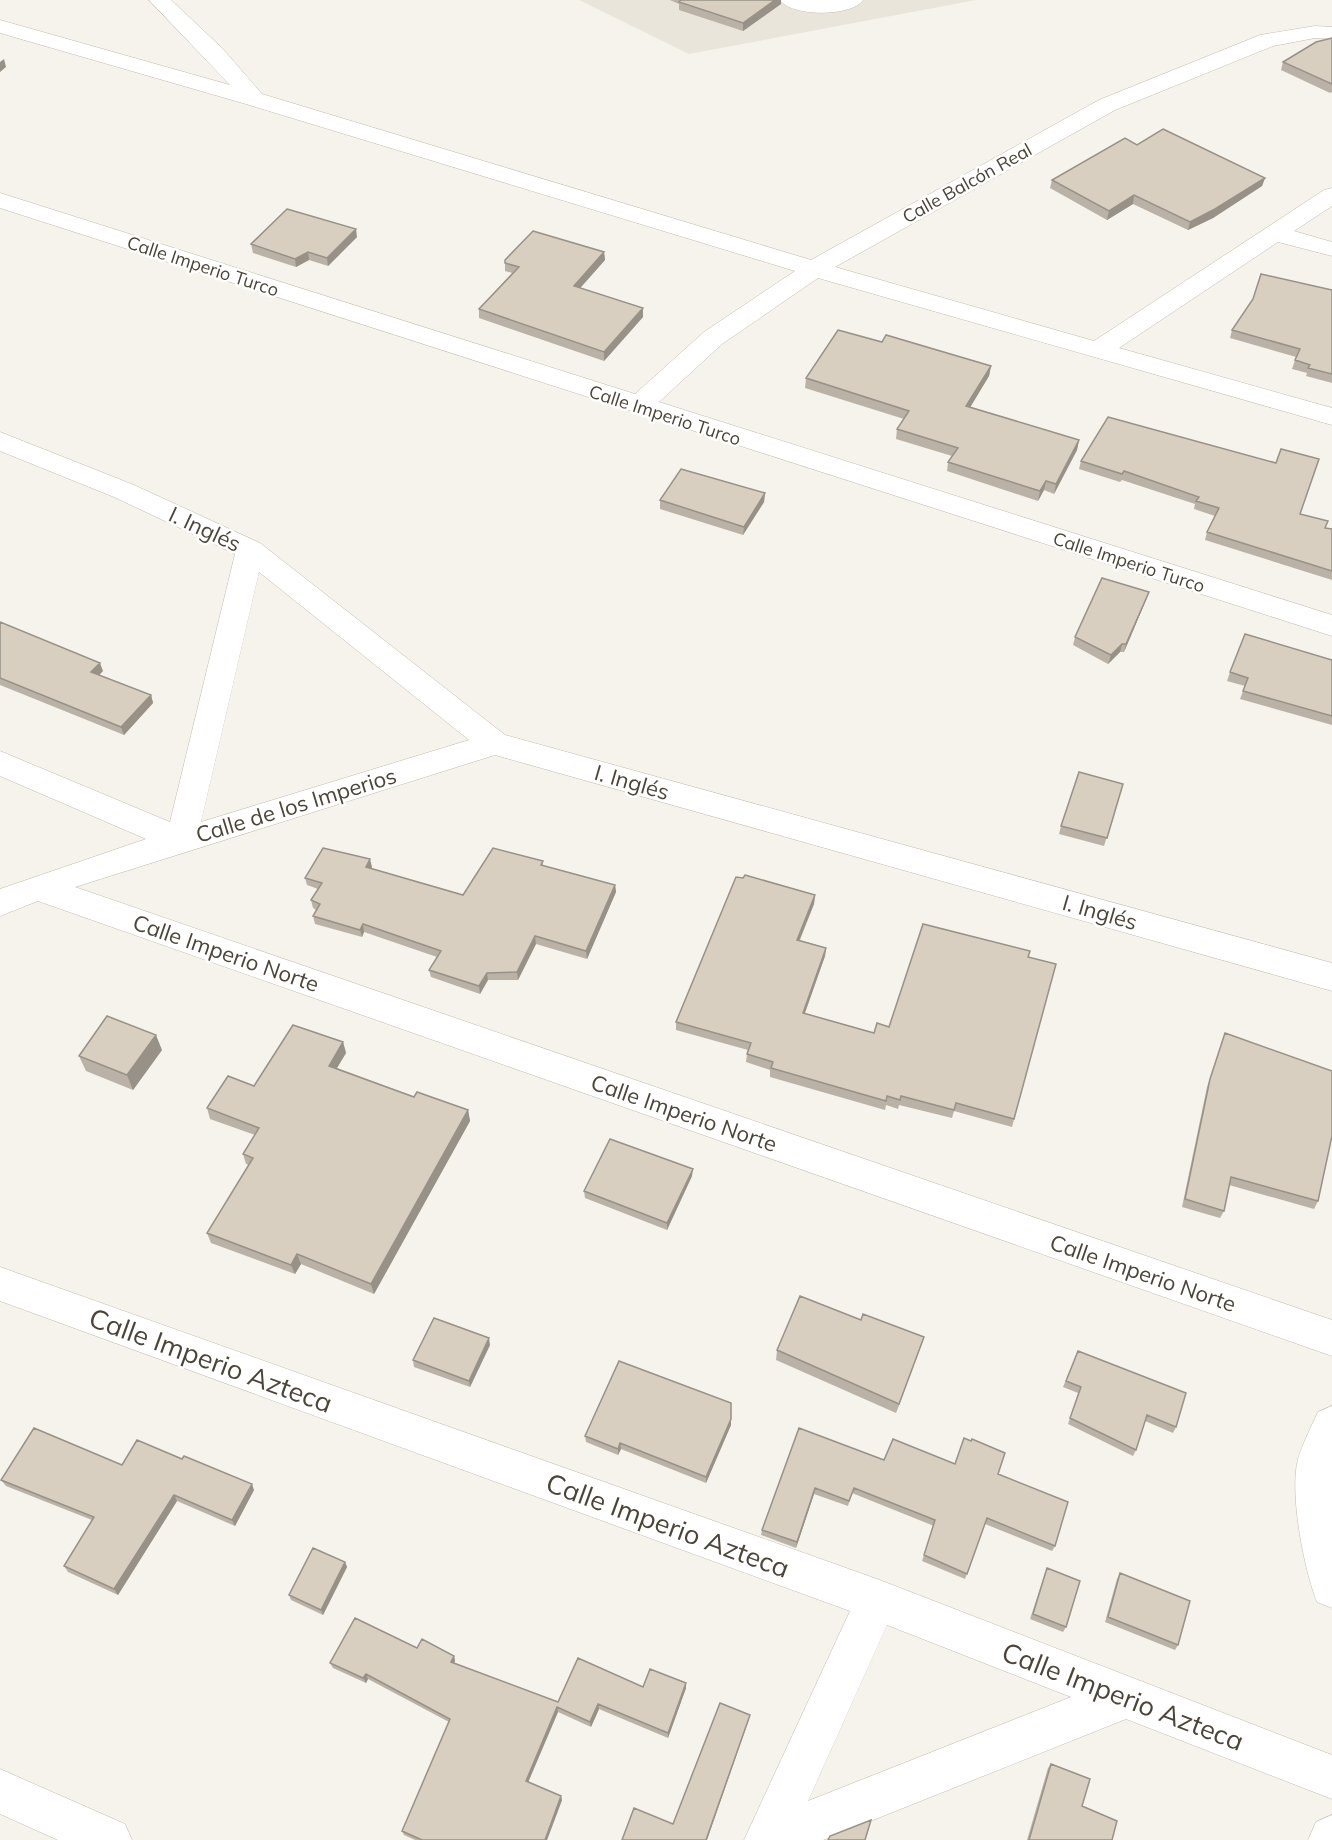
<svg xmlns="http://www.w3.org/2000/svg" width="1332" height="1840" font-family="Mulish,sans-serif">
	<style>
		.residential { fill: #eae5da }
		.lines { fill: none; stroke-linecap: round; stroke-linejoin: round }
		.minor-casing { stroke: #c2bbae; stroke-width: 1 }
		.minor { fill: #fff; fill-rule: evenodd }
		.wall { fill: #bab2a6 }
		.shaded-wall { fill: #979187 }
		.building { fill: #d8cfc1; stroke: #979187; stroke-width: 1.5 }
		.labels { text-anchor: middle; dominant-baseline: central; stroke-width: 5; stroke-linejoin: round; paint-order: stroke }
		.far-street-label { font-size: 18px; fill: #4b4439; stroke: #fff }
		.street-label { font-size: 22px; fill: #4b4439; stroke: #fff }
		.near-street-label { font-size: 27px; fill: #4b4439; stroke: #fff }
	</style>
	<rect width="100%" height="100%" fill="#f6f3ec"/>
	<path class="residential" d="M579 0H976L689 54Z"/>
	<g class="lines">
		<defs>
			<path id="minor" d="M149 0H171L222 48 262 94 811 260 1099 100 1260 35 1315 26 1332 27V39L1315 38 1273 46 1115 110 835 267 1094 341 1324 190 1332 188V206L1294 231 1332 242V256L1278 242 1119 348 1332 408V425L818 278 722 344 659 402 1332 615V636L0 208V193L635 394 704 332 795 271 246 104 0 33V20L230 85Z
				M780 0H863C852 17 791 17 780 0Z
				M0 432 134 485 260 543 505 735 1332 963V991L495 755 75 887 1332 1320V1356L38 901 0 916V889L146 839 0 776V751L170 822 235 554 114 497 0 451ZM259 572 469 740 201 822Z
				M0 1267 877 1579 1332 1755V1799L1126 1719 823 1840H744L850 1611 0 1301ZM887 1625 1071 1697 808 1801Z
				M1332 1406V1608L1317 1602C1304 1569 1289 1493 1298 1459 1303 1443 1311 1427 1318 1412Z
				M0 1769 125 1824 132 1840H58L0 1814Z
				M1332 1815V1840H1308L1316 1822Z"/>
		</defs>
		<use href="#minor" class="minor-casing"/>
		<use href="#minor" class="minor"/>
	</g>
	<path class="wall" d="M670 0H781V4L743 31 679 10V4Z
		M1332 38V92L1330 93 1281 70 1283 62Z
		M1137 145 1265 178 1262 186 1213 218 1188 230 1133 204 1107 220 1050 188 1052 180Z
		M357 237 328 266 309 260 296 267 253 253 251 244Z
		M604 252 605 260 580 288 643 317 604 361 479 318V309L512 273 505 271V260Z
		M1332 290V383L1306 376 1307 373 1292 369 1296 357 1230 338 1232 330Z
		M882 342 991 366 989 376 970 407 1079 440 1077 450 1054 494 1044 490 1038 501 947 471 948 462 952 456 896 439 897 429 904 419 805 388 806 378Z
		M1081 461 1300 514 1325 528 1332 529V580L1205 540 1207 532 1215 516 1194 509 1195 504 1122 480 1120 482 1079 469Z
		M765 493 764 502 743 535 660 509V500Z
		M1149 592 1146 600 1124 652H1120L1108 664 1073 645 1075 637Z
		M0 622 103 671 99 675 151 695 153 703 124 735 0 685Z
		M1332 660V725L1240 699 1245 686 1227 681 1230 672Z
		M1123 784 1104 846 1059 834 1061 826Z
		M543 861V866L615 885 616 892 587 959 536 944 518 980H488L480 994 431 977 429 970 437 957 364 932 362 937 315 924 313 916 316 910 313 908 311 900 318 889 307 885 305 878 372 867 371 869 463 895Z
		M815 895 814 904 800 940 826 948 825 956 805 1013 874 1033 889 1027 1028 957 1056 964 1012 1127 954 1111 952 1118 899 1105 898 1109 886 1105 885 1110 770 1077V1070L746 1062 747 1054 748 1050 676 1030V1022Z
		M1225 1033 1318 1201 1314 1209 1229 1185 1224 1211 1220 1218 1182 1207 1207 1087Z
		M343 1042 346 1053 337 1068 414 1097 468 1110 470 1121 374 1294 301 1264 295 1274 211 1243 207 1233 249 1165 246 1164 243 1154 255 1135 210 1119 207 1108Z
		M162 1050 133 1090 86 1071 79 1056Z
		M692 1176 667 1230 585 1198 584 1191Z
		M861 1320 924 1337 921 1346 896 1413 776 1360 777 1350Z
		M490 1345 470 1387 414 1367 413 1360Z
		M1078 1351 1176 1427 1173 1433 1145 1421 1136 1450 1133 1456 1068 1424 1078 1393 1063 1387Z
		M731 1425 706 1483 621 1449 618 1455 586 1442 585 1436Z
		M799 1428 884 1460 955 1464 998 1474 1055 1546 1052 1551 985 1524 965 1579 922 1561 934 1526 852 1493 848 1506 814 1494 796 1548 761 1535 762 1530Z
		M122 1465 254 1490 235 1526 177 1501 118 1595 68 1572 64 1566 92 1520 6 1486 1 1480Z
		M345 1562 347 1567 323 1615 291 1600 289 1595Z
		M1047 1568 1066 1627 1063 1632 1030 1619 1045 1573Z
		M1120 1573 1178 1645 1175 1650 1105 1622 1117 1579Z
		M417 1648 454 1656 455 1661 454 1663 558 1702 643 1687 686 1688 668 1738 599 1709 591 1727 558 1712 528 1782 562 1800 547 1840H415L404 1835 402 1831 449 1722 368 1679 366 1683 333 1668 330 1663Z
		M1051 1764 1082 1806 1112 1840H1027L1048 1768Z"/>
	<path class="shaded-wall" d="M775 0H781V4L743 31V23Z
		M4 59 6 67 0 72V62Z
		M1265 178 1262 186 1213 218 1188 230 1190 222Z
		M1134 195 1133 204 1107 220 1109 211Z
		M356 229 357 237 328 266 327 258Z
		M308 252 309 260 296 267 295 259Z
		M604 252 605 260 574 295V286Z
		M643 308V317L604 361V352Z
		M991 366 989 376 965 416 966 406Z
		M1079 440 1077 450 1054 494 1056 484Z
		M1046 481 1044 490 1038 501 1040 491Z
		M765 493 764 502 743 535 744 527Z
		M1149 592 1146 600 1124 652 1126 644Z
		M1122 644 1120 652 1108 664 1111 655Z
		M100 663 103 671 94 680 91 672Z
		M151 695 153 703 124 735 121 727Z
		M370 859 372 867 368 875 366 867Z
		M615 885 616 892 587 959 586 951Z
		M815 895 814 904 796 948 797 940Z
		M363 924 364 932 362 937 360 930Z
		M535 936 536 944 518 980 517 972Z
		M826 948 825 956 802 1021 803 1013Z
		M487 973 488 980 480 994 479 986Z
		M156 1035 162 1050 133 1090 127 1075Z
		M343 1042 346 1053 332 1076 329 1066Z
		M468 1110 470 1121 374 1294 371 1284Z
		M693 1169 692 1176 667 1230V1223Z
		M297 1254 301 1264 295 1274 291 1265Z
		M924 1337 921 1346 896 1413 899 1404Z
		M489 1338 490 1345 470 1387 469 1381Z
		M731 1419V1425L706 1483V1477Z
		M620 1443 621 1449 618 1455V1449Z
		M252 1484 254 1490 235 1526 232 1520Z
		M815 1488 814 1494 796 1548 797 1542Z
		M174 1495 177 1501 118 1595 114 1589Z
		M345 1562 347 1567 323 1615 321 1610Z
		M454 1656 455 1661 452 1667 451 1662Z
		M366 1674 368 1679 366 1683 363 1678Z
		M686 1683V1688L668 1738V1733Z
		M598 1704 599 1709 591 1727 590 1722Z
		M557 1707 558 1712 527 1785 526 1781Z
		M750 1715 749 1719 707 1840H706Z
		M561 1796 562 1800 547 1840H545Z"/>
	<path class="building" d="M681 0H775L743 23 679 2Z
		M1332 38V84L1283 62 1316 42Z
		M1163 129 1265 178 1215 209 1190 222 1134 195 1109 211 1052 180 1125 138 1137 145Z
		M287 209 356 229 327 258 308 252 295 259 251 244Z
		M533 231 604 252 574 286 643 308 604 352 479 309 519 267 505 263V260Z
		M1261 274 1332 290V374L1308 368 1310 365 1295 360 1300 349 1232 330 1253 299Z
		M838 330 882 342 886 335 991 366 966 406 1079 440 1056 484 1046 481 1040 491 948 462 958 448 897 429 909 411 806 378Z
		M1108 417 1276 463 1281 449 1319 459 1300 514 1328 521 1325 528 1332 529V571L1207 532 1219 508 1196 501 1199 497 1124 471 1122 474 1081 461Z
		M681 469 765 493 744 527 660 500Z
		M1102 578 1149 592 1126 644H1122L1111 655 1075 637Z
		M0 622 100 663 91 672 151 695 121 727 0 678Z
		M1245 634 1332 660V716L1243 691 1248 678 1230 672Z
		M1079 772 1123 784 1107 838 1061 826Z
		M323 848 370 859 366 867 463 895 493 848 543 861 541 865 615 885 586 951 535 936 517 972 487 973 479 986 429 970 441 951 363 924 360 930 313 916 320 904 311 900 322 883 305 878Z
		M745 875 815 895 797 940 826 948 803 1013 874 1033 877 1023 889 1027 923 924 1030 951 1028 957 1056 964 1014 1119 956 1103 954 1110 901 1096 900 1100 887 1096 886 1101 771 1068 773 1062 747 1054 751 1043 676 1022 736 877 743 878Z
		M107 1016 156 1035 127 1075 79 1056Z
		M293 1025 343 1042 329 1066 414 1097 417 1092 468 1110 371 1284 297 1254 291 1265 207 1233 253 1158 243 1154 259 1128 207 1108 228 1076 254 1086Z
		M1225 1033 1332 1071V1136L1318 1201 1231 1177 1224 1211 1185 1199 1210 1079Z
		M610 1139 693 1169 667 1223 584 1191Z
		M800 1296 861 1320 863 1314 924 1337 899 1404 777 1350Z
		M434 1318 489 1338 469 1381 413 1360Z
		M1078 1351 1186 1393 1176 1427 1147 1415 1136 1450 1070 1418 1081 1387 1066 1381Z
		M619 1361 731 1403V1419L706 1477 620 1443 618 1449 585 1436Z
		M34 1428 122 1465 137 1440 182 1459 184 1456 252 1484 232 1520 174 1495 114 1589 64 1566 94 1517 1 1480Z
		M799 1428 884 1460 893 1439 955 1464 964 1438 971 1441 972 1439 1005 1453 998 1474 1068 1502 1055 1546 987 1518 967 1574 924 1555 935 1520 854 1488 849 1501 815 1488 797 1542 762 1530Z
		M313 1548 345 1562 321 1610 289 1595Z
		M1047 1568 1080 1581 1066 1627 1033 1614Z
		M1120 1573 1190 1601 1178 1645 1108 1617Z
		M355 1618 417 1648 422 1639 454 1656 451 1662 558 1702 578 1658 643 1687 650 1669 686 1683 668 1733 598 1704 590 1722 557 1707 526 1781 561 1796 545 1840H422L402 1831 450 1719 366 1674 363 1678 330 1663Z
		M720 1703 750 1715 706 1840H622L634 1808 673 1824Z
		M1051 1764 1090 1779 1082 1806 1117 1821 1112 1840H1029Z
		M871 1820 865 1840H828L830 1836Z"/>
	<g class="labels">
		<g class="far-street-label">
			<text transform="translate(967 183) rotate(-29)">Calle Balcón Real</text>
			<text transform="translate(203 266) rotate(18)">Calle Imperio Turco</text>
			<text transform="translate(665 415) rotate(18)">Calle Imperio Turco</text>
			<text transform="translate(1129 562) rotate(18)">Calle Imperio Turco</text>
		</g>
		<g class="street-label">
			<text transform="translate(205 529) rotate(25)">I. Inglés</text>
			<text transform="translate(632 782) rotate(16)">I. Inglés</text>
			<text transform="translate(296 805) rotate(-17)">Calle de los Imperios</text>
			<text transform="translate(1100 912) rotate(16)">I. Inglés</text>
			<text transform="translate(226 953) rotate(19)">Calle Imperio Norte</text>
			<text transform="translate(684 1113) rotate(19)">Calle Imperio Norte</text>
			<text transform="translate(1143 1273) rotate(19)">Calle Imperio Norte</text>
		</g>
		<g class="near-street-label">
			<text transform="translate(211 1360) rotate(20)">Calle Imperio Azteca</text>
			<text transform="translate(668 1525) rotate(20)">Calle Imperio Azteca</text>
			<text transform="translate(1123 1696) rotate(21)">Calle Imperio Azteca</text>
		</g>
	</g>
</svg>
